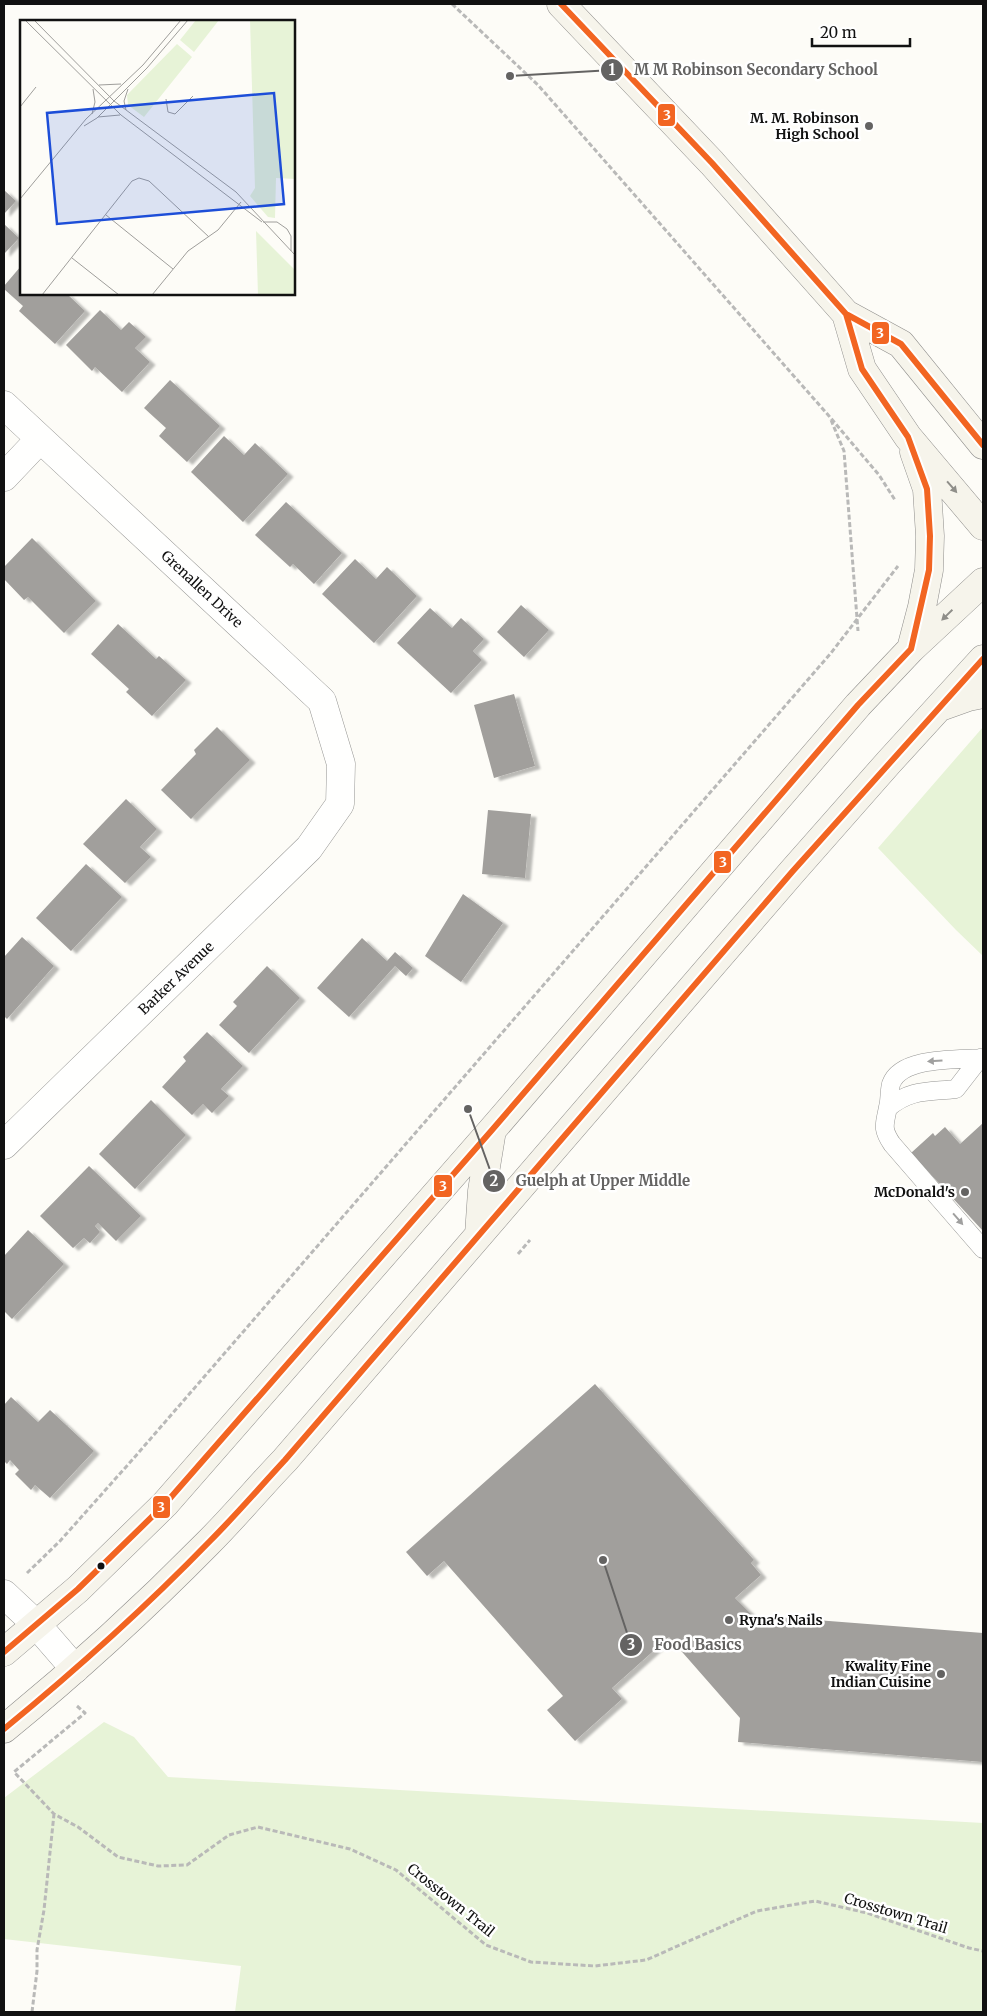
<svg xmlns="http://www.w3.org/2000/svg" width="987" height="2016" font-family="Merriweather,serif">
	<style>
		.green { fill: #e7f3d7 }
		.building { fill: #a19f9c; filter: url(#shadow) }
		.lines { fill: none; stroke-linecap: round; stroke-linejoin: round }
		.service-casing { stroke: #979795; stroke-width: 19 }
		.minor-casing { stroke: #979795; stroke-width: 29 }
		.secondary-casing { stroke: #8e8d8b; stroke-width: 29 }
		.path { stroke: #b9b9b8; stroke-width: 3; stroke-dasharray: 5 2.5; stroke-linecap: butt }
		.service { stroke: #fffffe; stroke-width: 18 }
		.minor { stroke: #fffffe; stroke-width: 28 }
		.secondary { stroke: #f6f4eb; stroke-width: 28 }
		.bus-1-casing { stroke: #fff; stroke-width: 10 }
		.bus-1 { stroke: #f26522; stroke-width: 6 }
		.oneway { fill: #8f8e89 }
		.oneway2 { fill: #a0a09f }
		.poi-dot { fill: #646362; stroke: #fff; stroke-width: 2 }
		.bus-dot { fill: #111; stroke: #fff; stroke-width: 2 }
		.labels { text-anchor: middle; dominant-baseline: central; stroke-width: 5; stroke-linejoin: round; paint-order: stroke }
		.poi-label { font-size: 14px; font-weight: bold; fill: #111; stroke: #fff; text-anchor: end }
		.street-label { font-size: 14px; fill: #111; stroke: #fff }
		.inset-road { fill: none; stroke: #9f9e9b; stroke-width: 1 }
		.view { fill: #1d4ed8; fill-opacity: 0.15; stroke: #1d4ed8; stroke-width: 2.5 }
		.inset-edge { fill: none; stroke: #111; stroke-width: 2.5 }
		.leader { fill: none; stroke: #646362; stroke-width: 2 }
		.callout-dot { fill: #646362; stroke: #fff; stroke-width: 2 }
		.mark-label { font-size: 15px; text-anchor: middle; font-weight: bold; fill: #fff }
		.callout-label { font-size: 15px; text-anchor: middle; font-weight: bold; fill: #646362; stroke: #fff; stroke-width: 5; stroke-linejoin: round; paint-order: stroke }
		.line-badge { stroke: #fff; stroke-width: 2 }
		.badge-label { font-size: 14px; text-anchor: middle; font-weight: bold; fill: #fff }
	</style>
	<defs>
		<filter id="shadow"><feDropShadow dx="5.5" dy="3" stdDeviation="1" flood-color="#0004"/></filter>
	</defs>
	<rect width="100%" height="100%" fill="#fdfcf7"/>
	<path class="green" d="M983 727V956L956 930 878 848Z
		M104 1722 134 1737 168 1777 983 1823V2012H235L241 1966 4 1939V1798Z"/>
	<path class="building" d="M4 190 16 201 4 214Z
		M4 224 19 238 4 254Z
		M21 266V294H67L85 311 55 344 19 311 23 306 4 289V286Z
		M100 310 121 330 129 322 146 337 135 348 150 362 122 392 95 367 92 371 66 345Z
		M170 380 220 426 187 462 159 436 166 428 144 408Z
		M224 436 244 455 255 443 288 474 243 522 191 472Z
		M286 502 342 553 314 584 293 564 290 567 255 535Z
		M32 538 96 601 64 633 28 597 24 600 4 579V567Z
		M355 559 376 579 387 567 417 596 374 643 322 594Z
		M521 605 549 630 524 657 497 632Z
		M430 608 452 628 461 618 484 639 473 651 482 660 451 693 397 643Z
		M118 624 156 659 159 656 186 680 152 716 126 692 129 689 91 654Z
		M514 694 535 766 494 778 474 705Z
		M217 727 250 760 191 819 161 790 196 754 194 750Z
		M126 799 157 829 140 847 151 857 125 883 83 844Z
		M488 810 531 814 525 878 482 874Z
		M86 864 122 897 71 951 36 918Z
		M463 894 503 923 461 982 425 956Z
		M22 937 54 966 7 1019 4 1016V957Z
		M362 938 387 961 395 952 413 968 406 976 395 966 349 1017 317 988Z
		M267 966 300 998 249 1053 219 1025 237 1006 233 1002Z
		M207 1032 243 1066 221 1089 229 1096 212 1113 203 1104 192 1115 162 1087 186 1061 183 1057Z
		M151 1100 186 1135 135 1189 99 1154Z
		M983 1123V1231L911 1153 933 1133 935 1136 945 1127 960 1144Z
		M89 1166 141 1216 116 1241 98 1223 95 1226 100 1232 90 1243 84 1238 73 1248 40 1216Z
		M28 1230 64 1264 12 1319 4 1311V1256Z
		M595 1384 754 1560 751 1563 761 1575 735 1598 752 1615 983 1633V1762L738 1742 740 1718 669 1637 612 1688 622 1699 575 1741 547 1710 563 1696 444 1561 427 1576 406 1552Z
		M11 1397 38 1422 50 1410 94 1451 50 1498 35 1485 31 1490 15 1474 19 1470 10 1460 7 1464 4 1461V1405Z"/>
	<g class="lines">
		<defs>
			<path id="service" d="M983 1058C959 1060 901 1056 891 1084 889 1092 890 1100 888 1107 885 1124 881 1128 892 1144L983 1249
				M888 1108C910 1089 929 1092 956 1089L980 1058"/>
			<path id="minor" d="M4 405 322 701 341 764 340 804 309 848 4 1145
				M4 477 40 439
				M4 1594 36 1624 75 1669"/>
			<path id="secondary" d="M561 4 712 163 846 314 901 344 983 445
				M846 314 862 369 908 437 983 526
				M911 649 922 607 929 570 930 536 927 489 914 452
				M940 707 968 697 983 694
				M479 1235 482 1191 492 1130
				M4 1652 78 1589 165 1504 492 1130 858 705 911 649 983 582
				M4 1729C75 1671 143 1609 208 1543 235 1516 259 1487 285 1460L792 872 889 762 983 659"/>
		</defs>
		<use href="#service" class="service-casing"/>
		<use href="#minor" class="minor-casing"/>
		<use href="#secondary" class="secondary-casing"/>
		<path class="path" d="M452 4 538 85 829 416 879 475 895 500
			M831 420 844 451 858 631
			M518 1254 530 1240
			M27 1573 60 1541 133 1459 831 653 898 566
			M77 1706 85 1713 14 1772 54 1814 78 1827 118 1857 158 1866 187 1865 229 1835 258 1827 350 1849 396 1870 486 1945 531 1962 595 1966 646 1960 757 1911 815 1901 867 1913 969 1948 983 1951
			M32 2012 37 1971V1950L44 1910 54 1814"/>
		<use href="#service" class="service"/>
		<use href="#minor" class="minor"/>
		<use href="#secondary" class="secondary"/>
		<defs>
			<path id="bus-1" d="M561 4 712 163 846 314 901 344 983 445
				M4 1652 78 1589 165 1504 492 1130 858 705 911 649 929 570 930 536 927 489 908 437 862 369 846 314
				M4 1729C76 1670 145 1608 210 1541 236 1515 260 1487 285 1460L792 872 983 659"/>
		</defs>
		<use href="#bus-1" class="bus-1-casing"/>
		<use href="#bus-1" class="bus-1"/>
	</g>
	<defs><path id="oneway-solid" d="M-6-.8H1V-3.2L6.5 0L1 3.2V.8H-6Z" transform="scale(1.25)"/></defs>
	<g class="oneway">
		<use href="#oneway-solid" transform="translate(952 487) rotate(49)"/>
		<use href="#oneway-solid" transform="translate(947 615) rotate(136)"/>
	</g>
	<g class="oneway2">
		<use href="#oneway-solid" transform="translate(935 1061) rotate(176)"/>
		<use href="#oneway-solid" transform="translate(958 1219) rotate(49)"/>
	</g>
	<g class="poi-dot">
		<circle cx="869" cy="126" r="5"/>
		<circle cx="965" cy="1192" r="5"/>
		<circle cx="729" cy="1620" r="5"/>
		<circle cx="941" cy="1674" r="5"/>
	</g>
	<circle class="bus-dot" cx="101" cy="1566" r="4.5"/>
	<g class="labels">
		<g class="poi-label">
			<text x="859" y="118">M. M. Robinson<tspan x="859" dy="16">High School</tspan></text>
			<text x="955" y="1192">McDonald's</text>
			<text x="739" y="1620" text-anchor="start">Ryna's Nails</text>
			<text x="931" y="1666">Kwality Fine<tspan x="931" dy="16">Indian Cuisine</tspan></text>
		</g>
		<g class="street-label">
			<text transform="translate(202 589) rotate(43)">Grenallen Drive</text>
			<text transform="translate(176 978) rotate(-44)">Barker Avenue</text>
			<text transform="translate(451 1900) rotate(39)">Crosstown Trail</text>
			<text transform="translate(896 1913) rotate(17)">Crosstown Trail</text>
		</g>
	</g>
	<g transform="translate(20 20)">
		<rect width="275" height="275" fill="#fdfcf7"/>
		<path d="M176 0H199L174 32 160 20ZM230 0H275V159L256 158 255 198 248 197 230 176 235 168ZM157 24 172 37 124 97 108 85 107 75ZM236 211 275 250V275H238Z" fill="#e7f3d7"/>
		<path class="inset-road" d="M5 0 101 95 242 202M14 0 94 81 216 172 275 235M79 65 101 64M146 79 148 92 155 94 173 76M0 87 16 67M106 90 104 81 108 69M72 94 75 82 73 69M78 97 100 95M64 106 77 98 127 48 168 0M0 179 66 99 123 45 161 0M86 195 153 249M243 202H257L267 209 271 216V231M52 238 99 275M22 275 112 161 119 158 129 161 189 217M132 275 168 231 198 210 221 182"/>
		<path class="view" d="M254 73 264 184 37 204 27 93Z"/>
		<rect width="275" height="275" class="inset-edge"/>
	</g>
	<path class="leader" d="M510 76L612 70M468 1109L494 1181M603 1560L631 1645"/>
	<g class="callout-dot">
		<circle cx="510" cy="76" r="5"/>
		<circle cx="468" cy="1109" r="5"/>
		<circle cx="603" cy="1560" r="5"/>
		<circle cx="612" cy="70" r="12"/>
		<circle cx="494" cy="1181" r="12"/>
		<circle cx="631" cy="1645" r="12"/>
	</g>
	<g class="mark-label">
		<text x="612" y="75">1</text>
		<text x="494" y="1186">2</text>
		<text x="631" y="1650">3</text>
	</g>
	<g class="callout-label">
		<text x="756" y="75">M M Robinson Secondary School</text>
		<text x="603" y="1186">Guelph at Upper Middle</text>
		<text x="698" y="1650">Food Basics</text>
	</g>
	<g class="line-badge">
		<rect x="657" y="103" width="19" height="24" rx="5" fill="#f26522"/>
		<rect x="871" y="321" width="19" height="24" rx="5" fill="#f26522"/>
		<rect x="713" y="850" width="19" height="24" rx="5" fill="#f26522"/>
		<rect x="433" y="1174" width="20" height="24" rx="5" fill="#f26522"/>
		<rect x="152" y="1495" width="19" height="24" rx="5" fill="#f26522"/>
	</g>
	<g class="badge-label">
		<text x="667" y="120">3</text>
		<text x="880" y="338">3</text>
		<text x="723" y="867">3</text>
		<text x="443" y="1191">3</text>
		<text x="161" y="1512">3</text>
	</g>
	<rect width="987" height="2016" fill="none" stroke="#111111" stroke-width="10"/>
	<path d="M812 38v8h98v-8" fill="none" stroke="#111111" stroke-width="2.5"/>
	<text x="820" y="38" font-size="15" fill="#111111" stroke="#ffffff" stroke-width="4" paint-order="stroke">20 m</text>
</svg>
